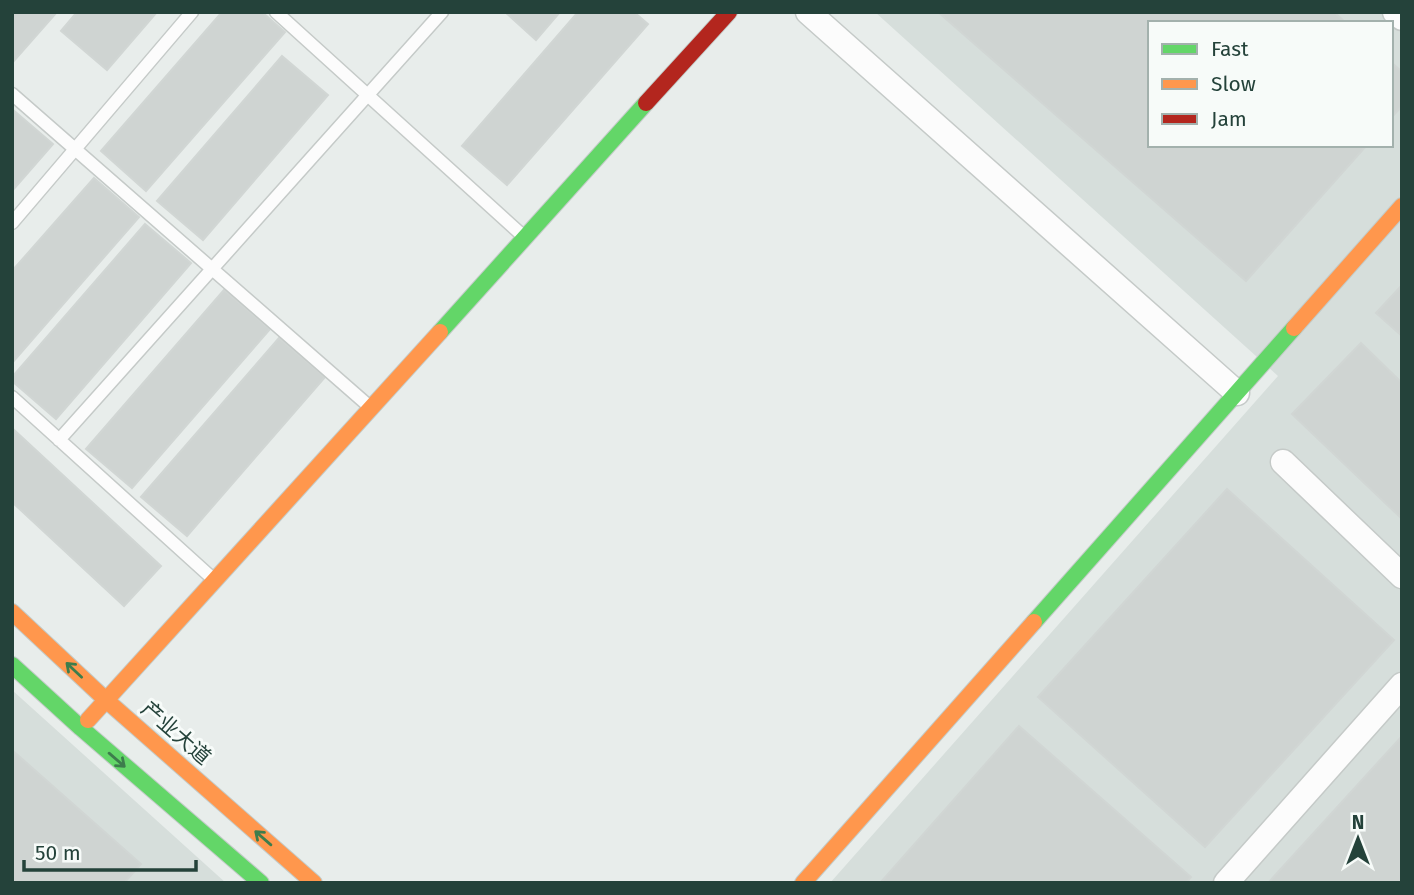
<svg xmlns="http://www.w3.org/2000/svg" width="1414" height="895" font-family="'Fira Sans','Noto Sans SC',sans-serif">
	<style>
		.built { fill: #d6dedb; fill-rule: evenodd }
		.building { fill: #cfd4d2; stroke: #d1d6d4; stroke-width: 2 }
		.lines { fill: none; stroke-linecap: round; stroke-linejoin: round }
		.lane-casing { stroke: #c5cac8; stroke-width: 15 }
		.street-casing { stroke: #c5cac8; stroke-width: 27 }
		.fast-casing { stroke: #c3cbc8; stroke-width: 18 }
		.slow-casing { stroke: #c3cbc8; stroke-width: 18 }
		.jam-casing { stroke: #c3cbc8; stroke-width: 18 }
		.lane { stroke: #fcfcfc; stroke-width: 12 }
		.street { stroke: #fcfcfc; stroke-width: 24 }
		.fast { stroke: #63d668; stroke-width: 16 }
		.slow { stroke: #ff974d; stroke-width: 16 }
		.jam { stroke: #b3261e; stroke-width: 16 }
		.oneway { stroke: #3d7d4c }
		.labels { text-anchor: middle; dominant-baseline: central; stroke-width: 6; stroke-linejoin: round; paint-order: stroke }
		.street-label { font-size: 21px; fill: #24423a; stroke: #f7fbf9 }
	</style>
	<rect width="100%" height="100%" fill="#e8edeb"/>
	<path class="built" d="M875 12H1402V883H830L1278 376ZM1150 23H1391V145H1150Z
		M12 690 226 883H12Z"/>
	<path class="building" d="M12 12H57L12 63Z
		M77 12H157L107 70 61 31Z
		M222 12H262L285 32 146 191 101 151Z
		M505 12H560L536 40Z
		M578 12H634L648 24 507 185 462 146Z
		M938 12H1334L1346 23H1150V145H1367L1246 281Z
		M282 56 328 95 203 240 157 201Z
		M1391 62 1402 72V106L1391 118Z
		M12 109 53 144 12 191Z
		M94 178 139 217 12 363V271Z
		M145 224 191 263 56 419 12 381V377Z
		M1402 285V336L1376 313Z
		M224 290 270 329 132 488 86 449Z
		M279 338 325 377 187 536 141 497Z
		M1361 343 1402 383V519L1292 414Z
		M12 428 161 566 124 606 12 502Z
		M1227 489 1394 640 1205 847 1038 697Z
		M1019 726 1191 877 1186 883H880Z
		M1402 736V883H1268Z
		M12 750 141 864 124 883H12Z"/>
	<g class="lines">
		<defs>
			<path id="lane" d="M276 12 522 235
				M12 94 370 407
				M12 223 192 12
				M12 397 212 578
				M59 440 442 12"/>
			<path id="street" d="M808 12 1237 393
				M1395 12 1402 18
				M1283 462 1402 576
				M1226 883 1402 685"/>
			<path id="fast" d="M440 332 646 103
				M1034 622 1294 328
				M12 665 81 728 261 883"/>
			<path id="slow" d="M1294 328 1402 206
				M12 612 106 700 314 883
				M88 720 440 332
				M803 883 1034 622"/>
			<path id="jam" d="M646 103 729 12"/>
		</defs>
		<use href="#lane" class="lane-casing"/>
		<use href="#street" class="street-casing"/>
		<use href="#fast" class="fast-casing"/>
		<use href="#slow" class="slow-casing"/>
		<use href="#jam" class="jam-casing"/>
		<use href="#lane" class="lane"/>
		<use href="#street" class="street"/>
		<use href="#fast" class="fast"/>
		<use href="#slow" class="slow"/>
		<use href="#jam" class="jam"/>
	</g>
	<defs><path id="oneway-shaft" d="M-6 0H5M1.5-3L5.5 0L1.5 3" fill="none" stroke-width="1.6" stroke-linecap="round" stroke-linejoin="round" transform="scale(1.75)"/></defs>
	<g class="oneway">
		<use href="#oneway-shaft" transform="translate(74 670) rotate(-137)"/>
		<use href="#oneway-shaft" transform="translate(117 760) rotate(41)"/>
		<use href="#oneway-shaft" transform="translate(263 838) rotate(-139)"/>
	</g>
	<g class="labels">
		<g class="street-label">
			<text transform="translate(176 733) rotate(41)">产业大道</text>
		</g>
	</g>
	<rect width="1414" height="895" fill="none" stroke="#24423a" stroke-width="28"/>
	<rect x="1148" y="21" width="245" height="126" fill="#f7fbf9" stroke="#a3b1ad" stroke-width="2"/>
	<rect x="1162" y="44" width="35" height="10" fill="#63d668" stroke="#a3b1ad" stroke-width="2"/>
	<text x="1211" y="56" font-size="21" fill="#24423a">Fast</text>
	<rect x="1162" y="79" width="35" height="10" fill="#ff974d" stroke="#a3b1ad" stroke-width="2"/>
	<text x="1211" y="91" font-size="21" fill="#24423a">Slow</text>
	<rect x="1162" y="114" width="35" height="10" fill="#b3261e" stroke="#a3b1ad" stroke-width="2"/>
	<text x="1211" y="126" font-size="21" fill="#24423a">Jam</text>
	<g transform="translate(1358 839)" stroke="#f7fbf9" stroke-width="5" paint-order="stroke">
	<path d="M0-5L12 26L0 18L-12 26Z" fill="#24423a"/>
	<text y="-10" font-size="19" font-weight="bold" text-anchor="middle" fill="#24423a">N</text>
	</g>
	<path d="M24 860v10h172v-10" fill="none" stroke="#24423a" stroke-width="3.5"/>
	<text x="35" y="860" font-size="21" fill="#24423a" stroke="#f7fbf9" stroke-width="5" paint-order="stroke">50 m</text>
</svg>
